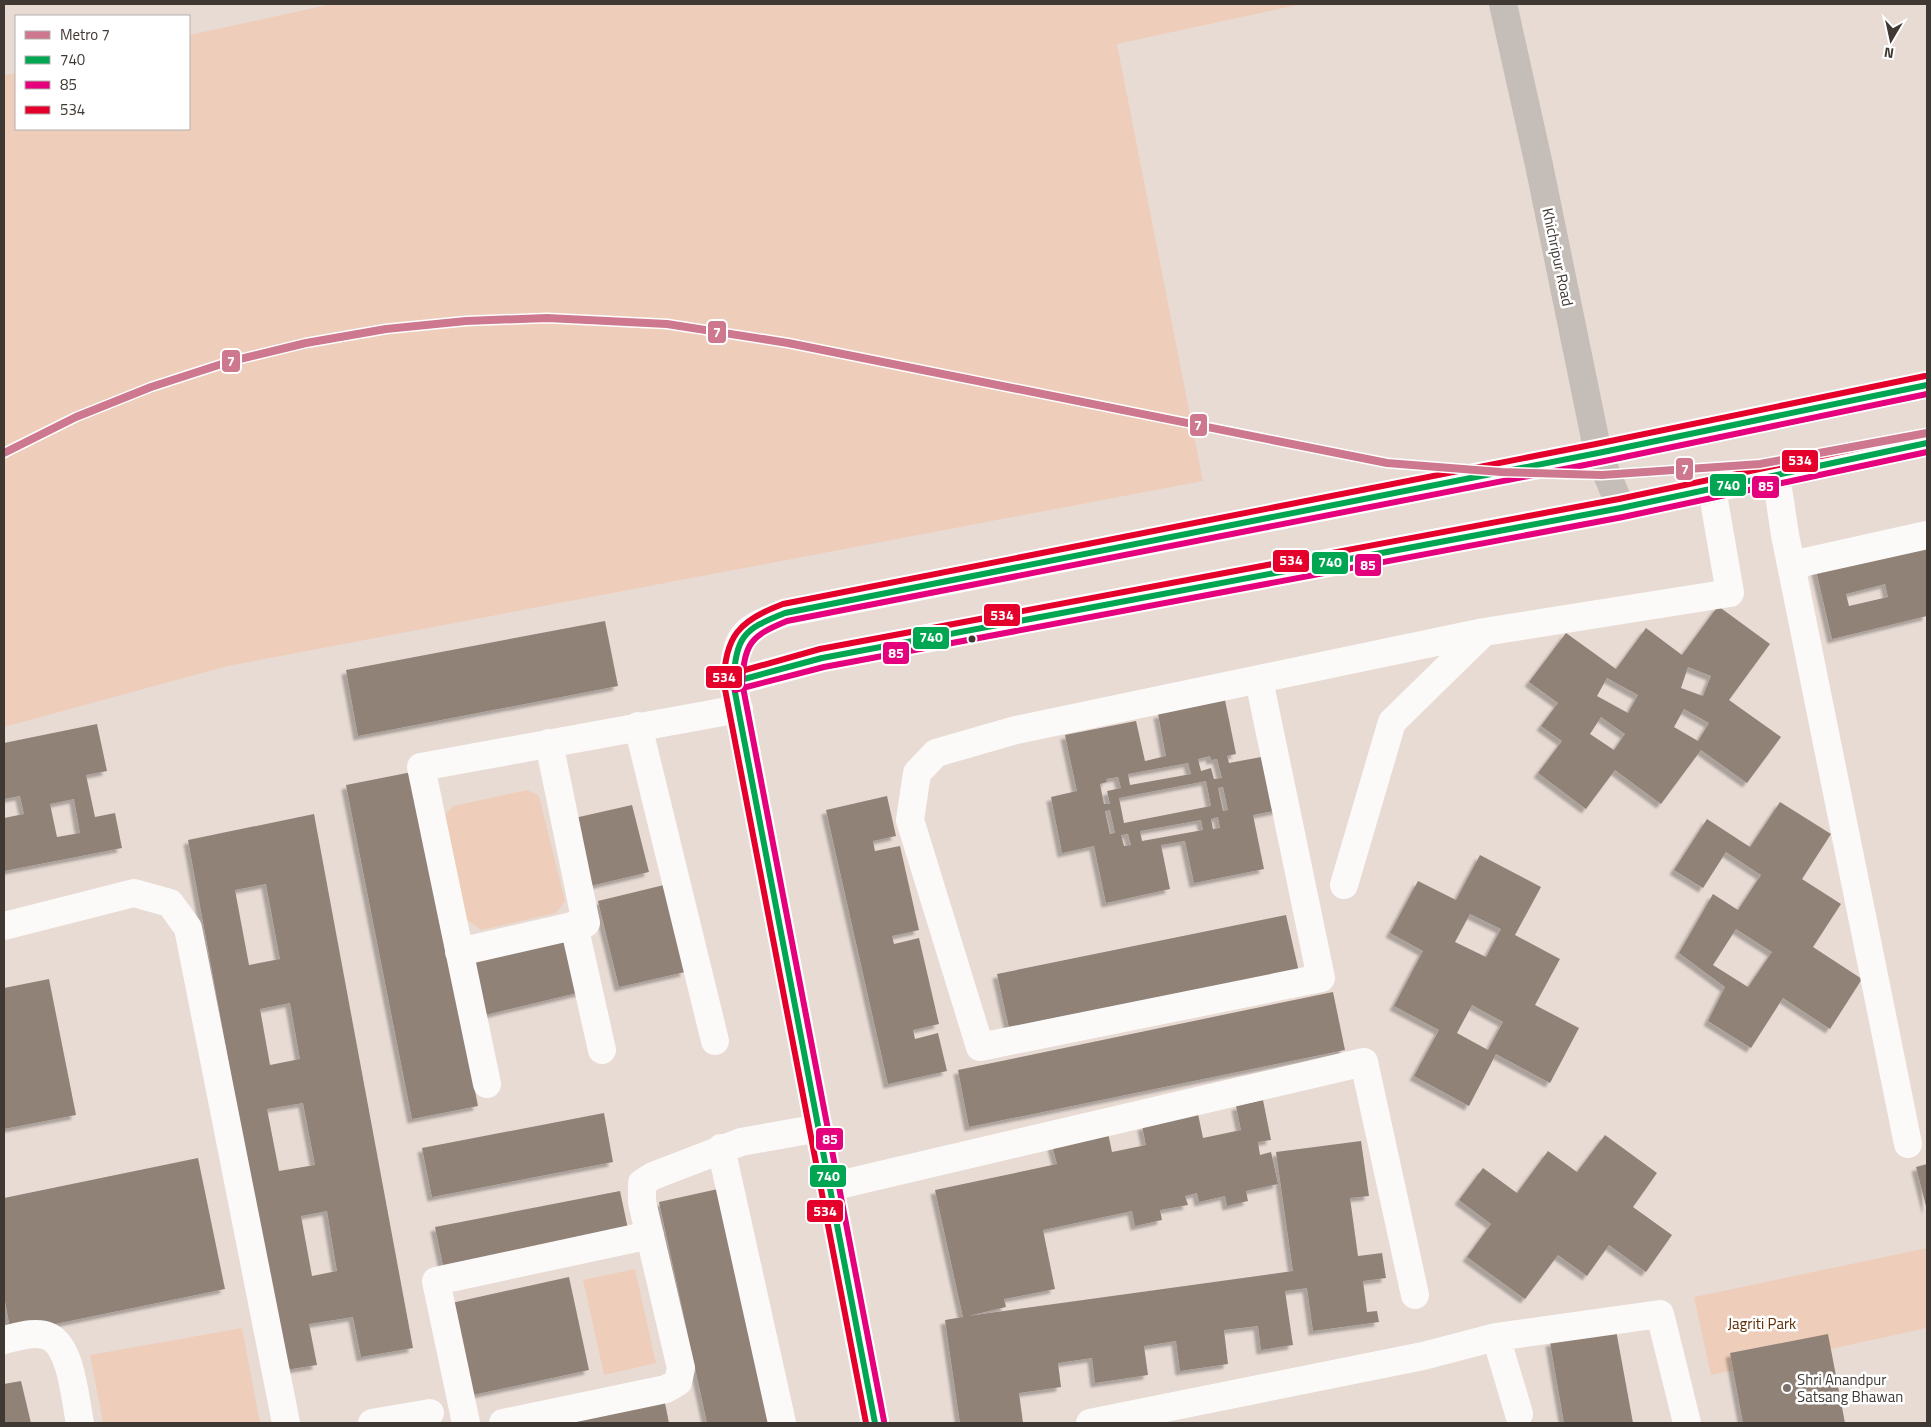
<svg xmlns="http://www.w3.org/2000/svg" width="1931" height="1427" font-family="'Titillium Web',sans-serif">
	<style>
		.green { fill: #eecebb }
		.building { fill: #918278; fill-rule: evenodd; filter: url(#shadow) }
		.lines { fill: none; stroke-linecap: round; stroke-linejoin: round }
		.minor { stroke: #fcfaf9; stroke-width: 28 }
		.major { stroke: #c5bdb8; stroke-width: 28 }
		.bus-1-casing { stroke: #fff; stroke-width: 10 }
		.bus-2-casing { stroke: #fff; stroke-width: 10 }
		.bus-3-casing { stroke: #fff; stroke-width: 10 }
		.bus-1 { stroke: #00a651; stroke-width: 6 }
		.bus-2 { stroke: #e5007d; stroke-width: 6 }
		.bus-3 { stroke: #e4002b; stroke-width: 6 }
		.metro-1-casing { stroke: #fff; stroke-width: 11 }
		.metro-1 { stroke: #cd788e; stroke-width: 8 }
		.bus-dot { fill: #403832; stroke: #fff; stroke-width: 2 }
		.poi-dot { fill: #7b716b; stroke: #fff; stroke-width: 2 }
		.labels { text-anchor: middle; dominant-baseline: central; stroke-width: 5; stroke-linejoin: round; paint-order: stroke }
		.street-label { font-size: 15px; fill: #403832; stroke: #fff }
		.park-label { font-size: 15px; fill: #5f2c01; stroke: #fff }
		.poi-label { font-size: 15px; fill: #403832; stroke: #fff; text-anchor: start }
		.line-badge { stroke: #fff; stroke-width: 2 }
		.badge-label { font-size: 14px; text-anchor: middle; font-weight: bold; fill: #fff }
	</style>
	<defs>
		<filter id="shadow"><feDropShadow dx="-4.5" dy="4.5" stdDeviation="1" flood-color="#0004"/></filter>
	</defs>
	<rect width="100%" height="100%" fill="#e8dbd4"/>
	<path class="green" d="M332 4H1302L1117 44 1203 481 228 666 4 727V75L16 73V129H189V35Z
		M528 790 539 796 565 901 556 913 481 930 466 919 445 815 453 806Z
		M1927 1248V1328L1711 1375 1694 1297Z
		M635 1269 656 1363 604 1375 583 1280Z
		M242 1328 260 1423H103L90 1355Z"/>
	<path class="building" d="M1927 539V616L1832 639 1815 566ZM1885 584 1888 597 1849 606 1846 594Z
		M1718 606 1770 644 1729 700 1781 737 1747 783 1701 750 1661 804 1615 770 1586 809 1538 773 1562 741 1541 726 1558 703 1529 682 1566 633 1616 669 1646 628 1682 655ZM1688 667 1711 676 1703 696 1681 688ZM1607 678 1638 695 1628 713 1597 696ZM1684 709 1709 723 1698 741 1674 727ZM1601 717 1625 734 1614 750 1590 734Z
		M605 621 618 686 358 736 346 670Z
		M1225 700 1236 754 1227 756 1229 763 1272 755 1283 809 1253 815 1264 869 1194 883 1185 841 1161 845 1170 889 1106 903 1094 846 1062 853 1051 797 1077 791 1065 735 1136 721 1145 761 1166 756 1158 714ZM1210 756 1211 760 1217 759 1222 778 1214 779 1211 768 1201 771 1198 759ZM1188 763 1191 774 1130 785 1128 774ZM1118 777 1121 788 1107 791 1110 804H1104L1100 784 1107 782 1106 779ZM1206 781 1211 806 1124 823 1119 798ZM1223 787 1228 810 1223 811 1218 788ZM1110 810 1115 833 1110 834 1105 811ZM1218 817 1220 828 1213 829 1211 819ZM1201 820 1203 830 1142 841 1140 831ZM1128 834 1131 845 1124 846 1121 835Z
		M97 724 107 771 86 775 95 817 115 813 122 848 4 871V818L24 814 20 796 4 799V743ZM74 799 80 833 57 837 50 804Z
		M412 772 478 1106 412 1119 346 785Z
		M887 796 896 836 873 841 875 851 900 846 919 930 892 936 894 944 919 938 939 1024 913 1030 915 1039 938 1033 947 1071 888 1084 826 810Z
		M1780 802 1831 834 1802 879 1841 904 1813 947 1862 979 1830 1029 1783 998 1751 1048 1708 1021 1725 987 1679 953 1713 894 1738 910 1761 875 1726 852 1703 888 1674 870 1707 819 1750 847ZM1736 929 1772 952 1748 987 1713 965Z
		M632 805 649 872 586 887 570 819Z
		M314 814 413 1348 361 1357 353 1317 309 1324 317 1365 285 1370 188 840ZM266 884 280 959 249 965 235 890ZM290 1003 300 1059 270 1065 260 1009ZM303 1103 315 1165 279 1171 267 1109ZM327 1211 337 1271 312 1276 301 1216Z
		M1480 855 1541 887 1515 935 1560 959 1535 1005 1579 1028 1550 1083 1496 1054 1469 1106 1414 1076 1439 1030 1394 1006 1423 951 1390 933 1418 881 1456 900ZM1470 914 1501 929 1486 957 1455 942ZM1472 1005 1503 1022 1488 1050 1457 1033Z
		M664 885 685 972 619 987 598 901Z
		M1286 915 1299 972 1010 1032 997 974Z
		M568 935 581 992 485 1015 471 958Z
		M49 979 76 1115 4 1129V988Z
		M1333 992 1345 1050 969 1127 958 1070Z
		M1263 1100 1271 1140 1258 1142 1260 1155 1271 1152 1278 1184 1246 1191 1248 1201 1227 1206 1225 1196 1199 1202 1197 1193 1185 1196 1188 1205 1160 1210 1162 1220 1135 1226 1132 1211 1043 1230 1055 1289 1004 1299 1006 1307 968 1316 1293 1271 1276 1152 1361 1141 1369 1196 1350 1198 1358 1256 1382 1253 1386 1278 1363 1281 1367 1312 1377 1311 1379 1322 1313 1331 1307 1288 1285 1291 1293 1345 1261 1350 1258 1326 1224 1330 1228 1364 1180 1371 1176 1341 1144 1346 1148 1375 1095 1383 1092 1358 1058 1363 1061 1387 1019 1393 1023 1423H960L945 1320 963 1317 935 1190 1057 1164 1052 1145 1108 1133 1112 1152 1146 1145 1142 1126 1198 1114 1203 1138 1241 1130 1236 1106Z
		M604 1113 613 1162 432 1197 422 1148Z
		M1605 1135 1657 1173 1633 1207 1672 1235 1646 1272 1609 1245 1587 1276 1558 1255 1525 1299 1467 1257 1491 1224 1459 1200 1483 1168 1517 1193 1548 1151 1577 1172Z
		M198 1158 225 1289 11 1333 4 1296V1198Z
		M1927 1164V1210L1916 1167Z
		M718 1189 769 1423H707L659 1202Z
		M620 1191 628 1229 443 1265 435 1227Z
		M569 1277 589 1370 468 1396 447 1304Z
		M1616 1330 1633 1423H1564L1550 1342Z
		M1828 1334 1845 1423H1743L1730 1353Z
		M21 1381 31 1423H4V1384Z
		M664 1398 669 1423H542Z"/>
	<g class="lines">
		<path class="minor" d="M1776 475 1785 535 1908 1144
			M1792 565 1927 535
			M1259 680 1321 978 980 1047 910 820 917 773 936 753 1016 730 1484 632 1730 593 1712 489
			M733 682 822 658 1621 508
			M638 726 715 1041
			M1344 885 1392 722 1484 632
			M574 925 602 1050
			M4 926 134 893 170 903 188 928 286 1423
			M459 952 586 923 549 743
			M487 1084 421 767 739 709
			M721 1148 782 1423
			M830 1187 1364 1062 1415 1295
			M1496 1337 1519 1414
			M4 1340C17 1337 36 1330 50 1337 72 1349 75 1400 80 1423
			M372 1423 430 1413
			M466 1423 436 1281 650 1235
			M503 1423 666 1389 678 1382 681 1368 642 1202V1183L653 1176 741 1142 819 1128
			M875 1423 733 682C736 634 741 630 785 613L1598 453
			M1090 1423 1423 1356 1496 1337 1660 1314 1687 1423"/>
		<path class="major" d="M1503 4 1539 165 1598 453 1621 508 1927 443
			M1598 453 1927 385"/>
		<defs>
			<path id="bus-1" d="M733 682 822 658 1621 508 1927 443
				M875 1423 733 682C737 636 742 630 785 613L1598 453 1927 385"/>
			<path id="bus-2" d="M735 690 824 667 1623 517 1927 452
				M884 1421 742 682C745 642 751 636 787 621L1600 462 1927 394"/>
			<path id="bus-3" d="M731 674 820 649 1619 499 1925 434
				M866 1423 724 684C724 636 740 620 783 604L1596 444 1925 376"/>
		</defs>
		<use href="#bus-1" class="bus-1-casing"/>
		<use href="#bus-2" class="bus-2-casing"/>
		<use href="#bus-3" class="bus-3-casing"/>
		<use href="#bus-1" class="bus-1"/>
		<use href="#bus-2" class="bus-2"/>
		<use href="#bus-3" class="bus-3"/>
		<defs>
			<path id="metro-1" d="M4 453 76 417 151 387 228 362 306 343 386 329 466 321 547 318 667 324 788 343 1387 463 1501 472 1602 475 1760 464 1927 433"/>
		</defs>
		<use href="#metro-1" class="metro-1-casing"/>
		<use href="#metro-1" class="metro-1"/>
	</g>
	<circle class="bus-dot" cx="972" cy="639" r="4.5"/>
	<circle class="poi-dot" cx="1787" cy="1388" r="5"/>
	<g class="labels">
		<g class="street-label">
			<text transform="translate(1558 257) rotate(78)">Khichripur Road</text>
		</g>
		<g class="park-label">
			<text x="1762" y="1323">Jagriti Park</text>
		</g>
		<g class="poi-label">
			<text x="1797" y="1379">Shri Anandpur<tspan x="1797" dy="17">Satsang Bhawan</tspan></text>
		</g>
	</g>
	<g class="line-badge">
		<rect x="707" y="320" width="20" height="24" rx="5" fill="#cd788e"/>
		<rect x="221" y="349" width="20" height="24" rx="5" fill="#cd788e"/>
		<rect x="1189" y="413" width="19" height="24" rx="5" fill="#cd788e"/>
		<rect x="1781" y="449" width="38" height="24" rx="5" fill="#e4002b"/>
		<rect x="1675" y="457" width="19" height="24" rx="5" fill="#cd788e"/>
		<rect x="1709" y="473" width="38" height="24" rx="5" fill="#00a651"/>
		<rect x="1751" y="475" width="29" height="24" rx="5" fill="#e5007d"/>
		<rect x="1272" y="549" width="38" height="24" rx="5" fill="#e4002b"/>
		<rect x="1311" y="551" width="38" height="24" rx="5" fill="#00a651"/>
		<rect x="1354" y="553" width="28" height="24" rx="5" fill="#e5007d"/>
		<rect x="983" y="603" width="38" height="24" rx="5" fill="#e4002b"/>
		<rect x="912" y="626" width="38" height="24" rx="5" fill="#00a651"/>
		<rect x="882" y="641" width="28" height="24" rx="5" fill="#e5007d"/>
		<rect x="705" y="665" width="38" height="24" rx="5" fill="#e4002b"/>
		<rect x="815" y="1127" width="29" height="24" rx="5" fill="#e5007d"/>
		<rect x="809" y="1164" width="38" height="24" rx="5" fill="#00a651"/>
		<rect x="806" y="1199" width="38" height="24" rx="5" fill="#e4002b"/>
	</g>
	<g class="badge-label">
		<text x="717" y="337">7</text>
		<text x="231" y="366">7</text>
		<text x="1198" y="430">7</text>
		<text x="1800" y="465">534</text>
		<text x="1685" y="474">7</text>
		<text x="1728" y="490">740</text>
		<text x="1766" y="491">85</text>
		<text x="1291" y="565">534</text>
		<text x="1330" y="567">740</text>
		<text x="1368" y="570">85</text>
		<text x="1002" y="620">534</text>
		<text x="931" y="642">740</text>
		<text x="896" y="658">85</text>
		<text x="724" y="682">534</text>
		<text x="830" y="1144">85</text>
		<text x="828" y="1181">740</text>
		<text x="825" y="1216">534</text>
	</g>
	<rect width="1931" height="1427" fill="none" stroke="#403832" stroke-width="10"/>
	<rect x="15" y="15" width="175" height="115" fill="#ffffff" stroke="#b3afad"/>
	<rect x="25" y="31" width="25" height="8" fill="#cd788e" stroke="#b3afad"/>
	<text x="60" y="40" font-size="15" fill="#403832">Metro 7</text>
	<rect x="25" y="56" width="25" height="8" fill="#00a651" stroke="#b3afad"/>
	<text x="60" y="65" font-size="15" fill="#403832">740</text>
	<rect x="25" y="81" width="25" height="8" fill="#e5007d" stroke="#b3afad"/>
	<text x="60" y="90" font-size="15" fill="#403832">85</text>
	<rect x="25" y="106" width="25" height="8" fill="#e4002b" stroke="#b3afad"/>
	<text x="60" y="115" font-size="15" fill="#403832">534</text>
	<g transform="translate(1891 40) rotate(189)" stroke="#ffffff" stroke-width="4" paint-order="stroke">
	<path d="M0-4L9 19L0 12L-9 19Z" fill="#403832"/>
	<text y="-8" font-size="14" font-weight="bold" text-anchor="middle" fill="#403832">N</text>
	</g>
</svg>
